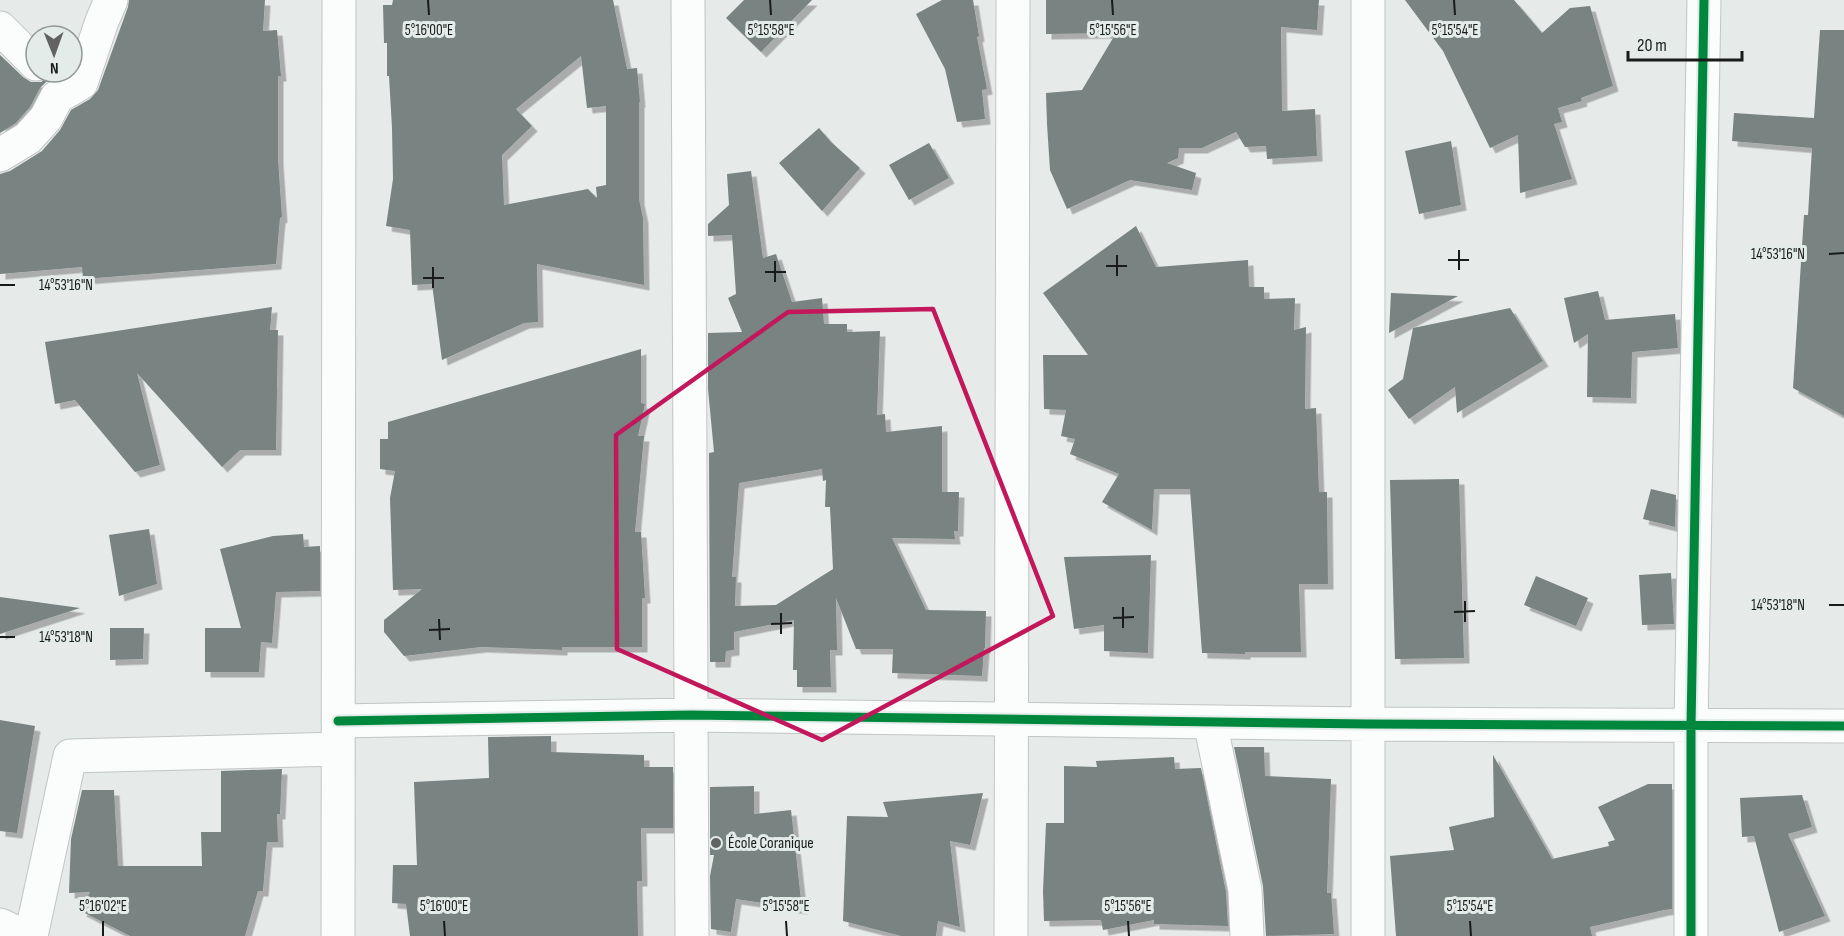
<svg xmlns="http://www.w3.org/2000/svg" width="1844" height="936" font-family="'Sofia Sans Condensed',sans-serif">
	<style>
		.building { fill: #788382; fill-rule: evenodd; filter: url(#shadow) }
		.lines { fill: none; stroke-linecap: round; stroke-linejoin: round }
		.minor-casing { stroke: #c1c5c4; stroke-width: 35 }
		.minor { stroke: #fbfcfc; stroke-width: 33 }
		.cycleway-casing { stroke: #e4ecea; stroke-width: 13 }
		.cycleway { stroke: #00873e; stroke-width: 9 }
		.marked { fill: none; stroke: #c2185b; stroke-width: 4.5; stroke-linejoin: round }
		.ticks { fill: none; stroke: #181b1a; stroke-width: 2 }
		.poi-dot { fill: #606362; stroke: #e4ecea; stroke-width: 2 }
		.labels { text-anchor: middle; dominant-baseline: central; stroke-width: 6; stroke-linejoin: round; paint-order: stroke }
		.poi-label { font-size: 16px; fill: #181b1a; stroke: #e4ecea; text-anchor: start }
		.ticks-label { font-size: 15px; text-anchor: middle; fill: #181b1a; stroke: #e4ecea; stroke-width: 6; stroke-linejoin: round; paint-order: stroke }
	</style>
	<defs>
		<filter id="shadow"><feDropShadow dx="5.5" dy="5.5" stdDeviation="0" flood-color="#0004"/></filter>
	</defs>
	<rect width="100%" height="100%" fill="#e6eae9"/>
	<path class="building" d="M129 0H265L263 31 277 30 281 76H278V159L282 217 280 218 276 264 83 279 82 267 0 274V174L10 171 42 151 60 130 71 110 90 99 98 90 128 7Z
		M393 0H613L627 69 637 68 640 102H639V199L643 218 644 285 537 264 538 322 524 323 442 360 432 284 412 285 410 230 386 226 393 179 392 128 389 76H387V43H384L383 5H392ZM581 56 587 108 606 106V185L596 187 597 198 588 189 504 205 502 155 532 126 516 109Z
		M744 0H812L761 52 726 18Z
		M942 0H973L979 36 977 37 987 89 982 90 985 119 957 122 945 69 916 14Z
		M1046 0H1319L1317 30 1281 27 1282 111 1315 109 1317 156 1267 159 1266 146 1245 147 1236 132 1202 148H1179L1178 158 1167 163 1196 173 1192 190 1130 180 1067 209 1050 170 1047 124 1046 93 1082 90 1116 33 1046 34Z
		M1405 0H1514L1542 33 1570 8 1590 6 1613 86 1581 98 1582 101 1558 108 1562 122 1554 124 1572 179 1520 193 1518 135 1490 148 1443 51Z
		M1820 30H1844V416L1793 388 1804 215H1808L1812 148 1732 141 1734 113 1814 118Z
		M0 55 23 77 31 82H41L49 78 52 72H63L47 81 40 88 30 107 16 123 0 133Z
		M819 128 831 142 860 168 822 211 779 163Z
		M1451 141 1461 205 1419 214 1405 151Z
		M929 143 949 178 909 200 889 165Z
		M751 171 763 258 776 254 792 302 822 298 824 324H847V332L880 331 877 415 885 414 886 432 942 426V492H959L958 531H954L955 539 892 538 926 610 986 611 985 648H984L982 676 892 673 893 649H856L836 598 837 650H830L831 687H797V670H793L794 620 734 632V650L726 651 725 662H710L709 453 714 452 708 389V333L742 332 728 298 736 294 732 235 708 236V224L729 205 727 174ZM822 469 823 481 826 480 825 507H830L833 569 776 605 735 606 736 577H732L739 483Z
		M1136 226 1156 267 1248 260 1249 287H1264V299L1295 298 1294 330 1306 327 1305 409 1316 408 1319 492H1327L1328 584H1299L1301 652H1245V654L1202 653 1190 489H1154L1152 530 1102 502 1119 474 1070 454 1075 439 1061 436 1066 410 1044 409 1043 355H1088L1043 293Z
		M1598 291 1605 320 1675 314 1678 348 1632 352 1631 398 1587 397 1588 334 1574 343 1564 298Z
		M1391 293 1458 296 1389 333Z
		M272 307 270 330H278L276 450H240L222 467 137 373 160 465 135 472 75 400 55 404 45 342Z
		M1510 308 1543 361 1457 413 1455 387 1409 419 1388 390 1403 379 1413 328Z
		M641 349V403L645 404 638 436H644L635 532H641L645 598H642V647H562V650L481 647 404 656 384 632V620L422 589 393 590 390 498 395 471 380 469V439H388V422Z
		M1459 479 1464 658 1395 659 1390 480Z
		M1651 489 1676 495 1675 527 1643 519Z
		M149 529 157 584 119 596 109 535Z
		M303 534 304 547 320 546V591L276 592 272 643 261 642 259 672H205V628H241L220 549 273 536Z
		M1151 555 1148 653 1104 651V625L1074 629 1064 557Z
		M1671 573 1674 624 1642 625 1639 575Z
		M1536 576 1588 598 1576 626 1524 605Z
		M0 597 80 608 0 634Z
		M110 628H144L143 659 110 660Z
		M0 720 35 726 17 833 0 831Z
		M551 736V752L644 755V767H673V828H641L642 881H637L638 936H410L406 904 392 903 393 865H417L414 782 489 778 488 737Z
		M1234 747H1264L1265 776 1331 779 1327 893H1331L1334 934 1266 936 1263 886Z
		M1493 755 1552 859 1609 846 1608 842 1615 840 1598 807 1648 784H1672V909L1664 910 1590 927 1592 936H1396L1390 856 1454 850 1449 827 1494 817Z
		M1174 757 1175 769 1201 768 1226 892 1228 926 1154 924V920L1103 930 1101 920 1044 921 1043 891 1046 823H1064V766L1097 767 1096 761Z
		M282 769 280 814H277L278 842H267L263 891H258L245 936H130L81 911 90 892 69 893 71 839 82 790H114L118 866H202L201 832H221V771Z
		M754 786V814L791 810 802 909 736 899 731 932 711 929 710 876 714 855H710V787Z
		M983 793 970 845 950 841 960 927 938 921 936 936H901L843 921 847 816 888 817 883 802Z
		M1802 795 1812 827 1788 834 1825 916 1779 932 1754 836 1742 837 1740 798Z"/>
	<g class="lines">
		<defs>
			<path id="minor" d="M688 0 692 936
				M1368 0V936
				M0 28 36 64
				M0 155 28 138 46 118 57 97 81 83 102 21 111 0
				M338 721 691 715 1368 724 1844 726
				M1210 722 1245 890 1247 936
				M0 925 24 936
				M31 936 70 756 338 749
				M338 936 339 0
				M1011 936 1013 0
				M1691 936V726L1704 0"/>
		</defs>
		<use href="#minor" class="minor-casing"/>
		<use href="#minor" class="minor"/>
		<defs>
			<path id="cycleway" d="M338 721 691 715 1368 724 1844 726
				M1691 936V726L1704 0"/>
		</defs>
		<use href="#cycleway" class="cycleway-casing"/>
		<use href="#cycleway" class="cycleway"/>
	</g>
	<path class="marked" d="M933 309 1053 616 822 740 617 649 616 435 788 312Z"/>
	<path class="ticks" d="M428 0 429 15M770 0 771 15M1112 0 1113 15M1454 0 1455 15M1459 250V270M1829 254 1844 253M1117 255V276M1448 260H1469M775 261V282M1106 266H1127M433 267V288M765 272H786M423 278H444M0 285H15M1465 601V622M1829 605H1844M1123 607V628M1454 612 1475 611M781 613V634M1113 618 1134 617M439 619 440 640M771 624 792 623M429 630 450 629M0 637H15M103 921V936M444 921 445 936M786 921 787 936M1128 921 1129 936M1470 921 1471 936"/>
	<circle class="poi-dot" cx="716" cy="843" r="6"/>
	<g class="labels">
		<g class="poi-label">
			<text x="728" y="843">École Coranique</text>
		</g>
	</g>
	<g class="ticks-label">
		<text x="429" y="35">5°16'00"E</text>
		<text x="771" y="35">5°15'58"E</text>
		<text x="1113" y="35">5°15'56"E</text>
		<text x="1455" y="35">5°15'54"E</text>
		<text x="1778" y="259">14°53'16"N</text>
		<text x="66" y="290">14°53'16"N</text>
		<text x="1778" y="610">14°53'18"N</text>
		<text x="66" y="642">14°53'18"N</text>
		<text x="103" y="911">5°16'02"E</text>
		<text x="444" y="911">5°16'00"E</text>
		<text x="786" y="911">5°15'58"E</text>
		<text x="1128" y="911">5°15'56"E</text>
		<text x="1470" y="911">5°15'54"E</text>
	</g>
	<g transform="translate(54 54) rotate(179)"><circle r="28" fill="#e4ecea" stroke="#929897" stroke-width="1.5"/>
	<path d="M0-4.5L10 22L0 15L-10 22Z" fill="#606362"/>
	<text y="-9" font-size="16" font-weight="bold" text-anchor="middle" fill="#181b1a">N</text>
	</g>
	<path d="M1628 51v9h114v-9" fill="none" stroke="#181b1a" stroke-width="3"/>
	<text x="1637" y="51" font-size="18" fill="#181b1a" stroke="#e4ecea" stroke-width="4.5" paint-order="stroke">20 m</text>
</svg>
